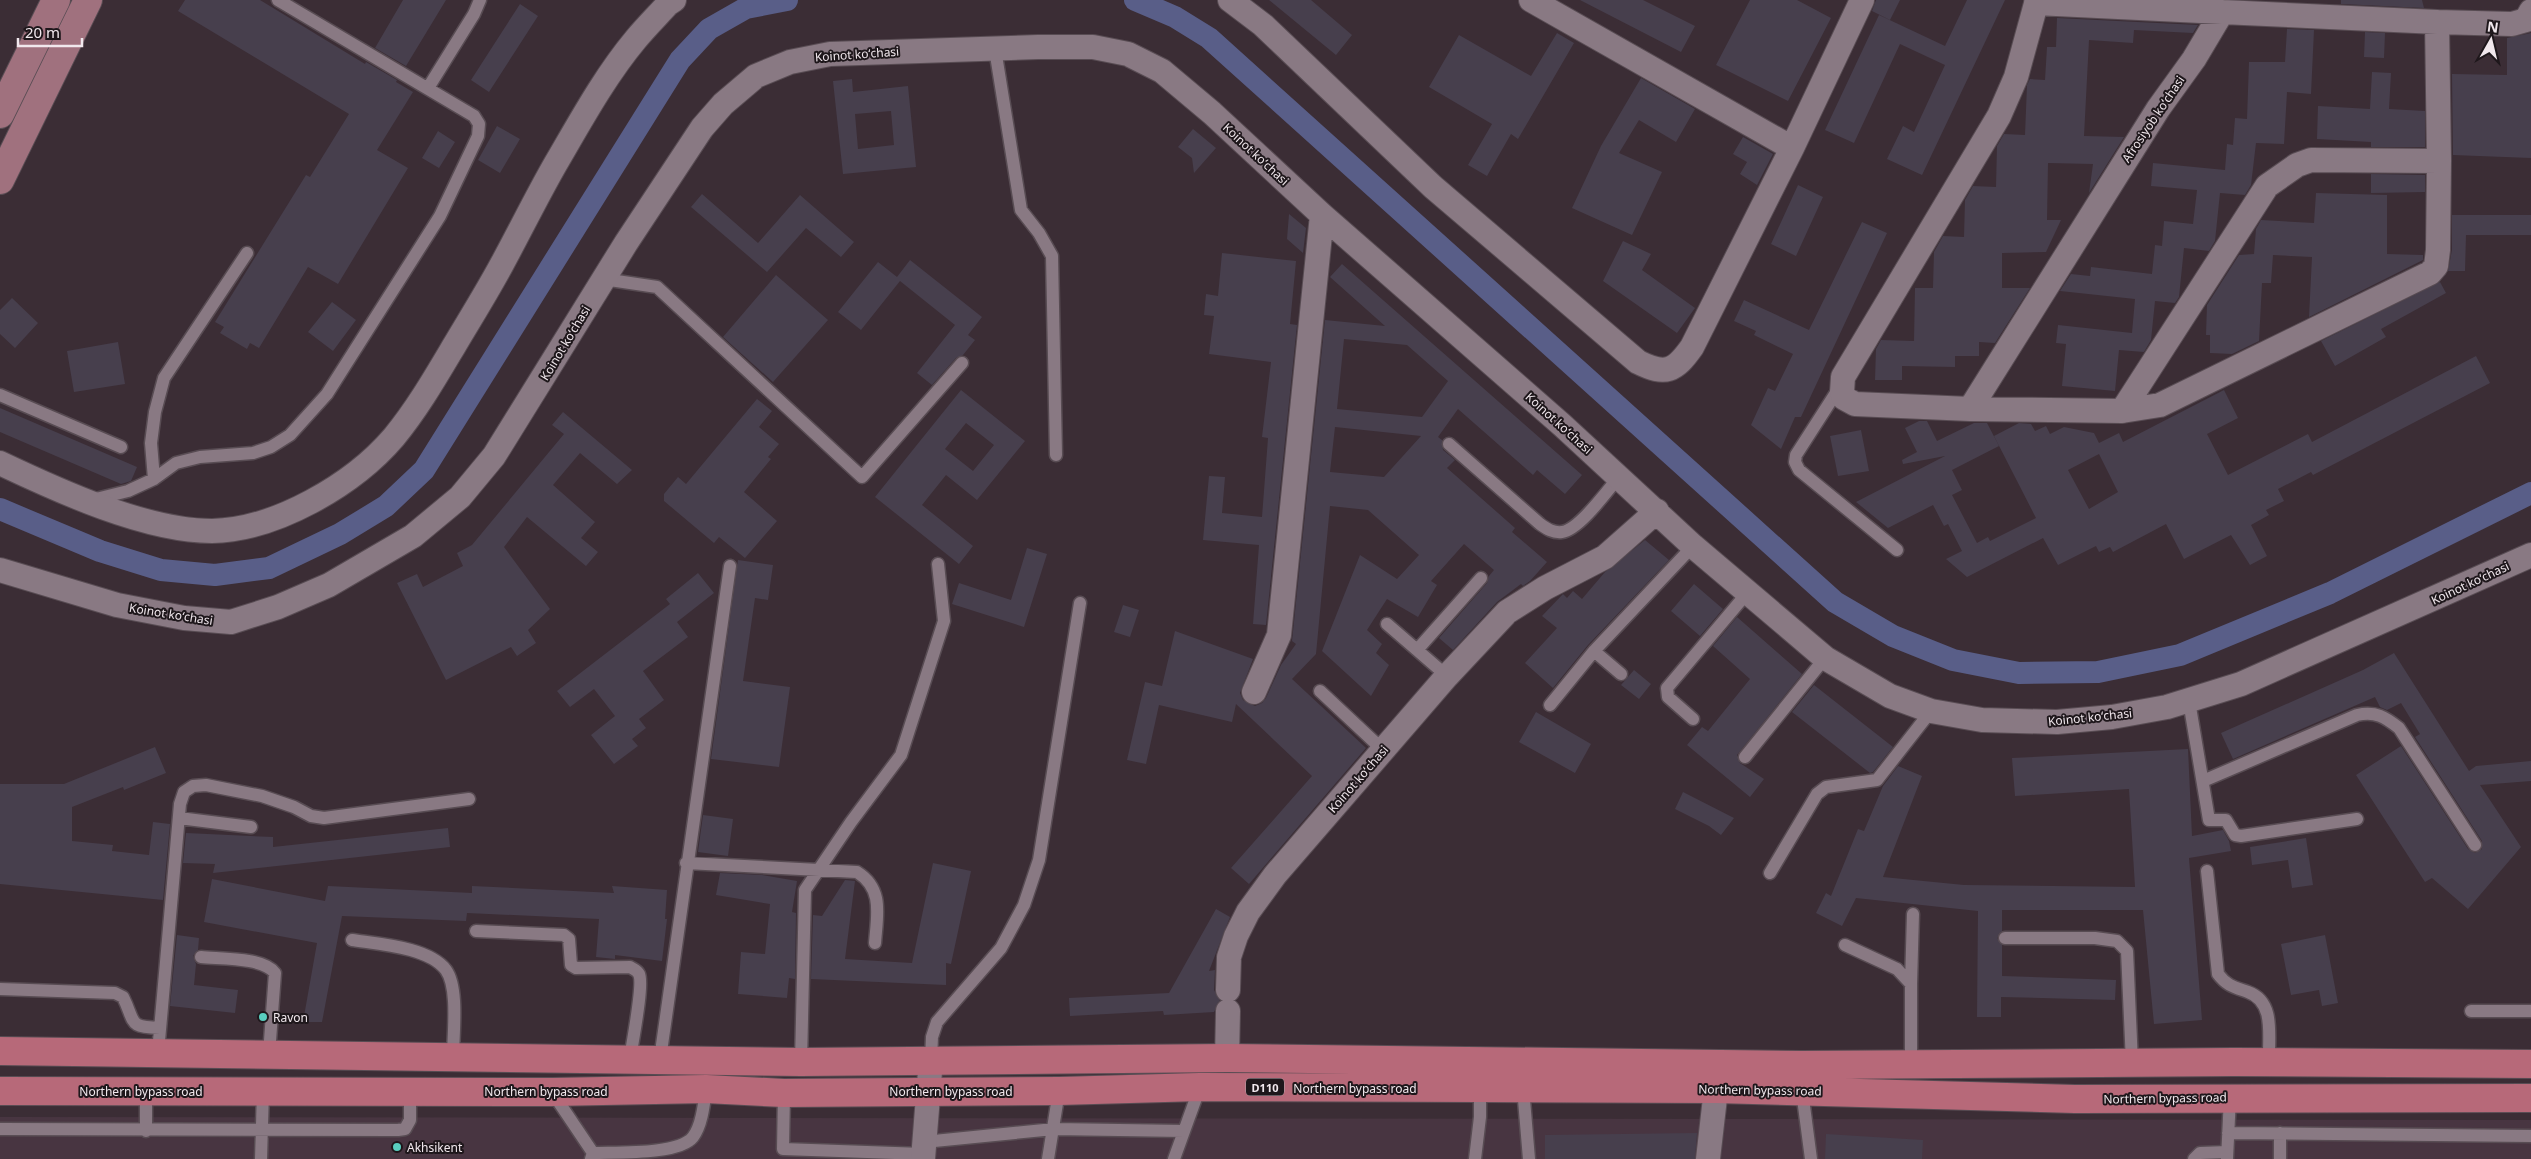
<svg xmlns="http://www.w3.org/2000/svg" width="2531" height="1159" font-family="'Noto Sans',sans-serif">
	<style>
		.built { fill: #483541 }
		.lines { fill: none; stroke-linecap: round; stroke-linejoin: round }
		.canal { stroke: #595e88; stroke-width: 22 }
		.building { fill: #473f4d; fill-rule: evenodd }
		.lane-casing { stroke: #584c53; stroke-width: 15 }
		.street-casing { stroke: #584c53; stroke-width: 26 }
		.secondary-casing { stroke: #584c53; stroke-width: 30 }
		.primary-casing { stroke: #584c53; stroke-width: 30 }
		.lane { stroke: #897983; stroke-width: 12 }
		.street { stroke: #897983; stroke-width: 24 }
		.secondary { stroke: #a0717e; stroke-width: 28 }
		.primary { stroke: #b76979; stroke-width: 28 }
		.poi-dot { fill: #59cebf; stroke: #1e171b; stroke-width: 2 }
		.labels { text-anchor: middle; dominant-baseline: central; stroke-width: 4; stroke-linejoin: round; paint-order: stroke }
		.shield { fill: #1e171b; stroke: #b2a9ae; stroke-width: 1 }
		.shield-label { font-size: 11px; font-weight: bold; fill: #f1e8ed }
		.street-label { font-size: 12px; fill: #f1e8ed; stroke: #1e171b }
		.poi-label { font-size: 12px; fill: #f1e8ed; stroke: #1e171b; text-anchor: start }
	</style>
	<rect width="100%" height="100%" fill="#3b2d35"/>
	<path class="built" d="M0 1117 2531 1120V1159H0Z"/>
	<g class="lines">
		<path class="canal" d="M1135 0 1175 17 1209 38 1835 602 1893 636 1953 660 2019 673 2098 672 2180 655 2330 593 2531 493
			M0 509 100 551 161 570 215 575 269 568 340 534 386 506 424 470 680 60 709 29 746 8 787 0"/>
	</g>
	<path class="building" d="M185 0H260L365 64 366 62 397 80 396 82 413 92 377 150 408 168 338 284 308 267 259 348 250 343 247 349 220 333 224 327 215 322 306 175 310 177 349 114 178 11Z
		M403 0H446L406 66 375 48Z
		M1269 0H1311L1352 35 1336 55Z
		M1580 0H1643L1695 26 1681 52Z
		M1750 0H1797L1831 18 1788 101 1716 65Z
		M1876 0H1900L1890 20 1872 11Z
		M1967 0H2005L1922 175 1887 159 1903 126 1914 132 1945 65 1900 44 1854 143 1825 130 1879 15 1945 46Z
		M2341 0H2422L2424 8 2341 4Z
		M520 4 538 16 489 92 471 80Z
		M2057 18 2198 25 2193 33 2134 30 2133 43 2089 40 2084 136 2124 137 2089 193 2093 164 2048 163 2047 220H2061L2046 252 2002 253V288H2030L1995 343 1979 342V356H1955V367L1902 366V380H1875L1876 349 1881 340 1914 341 1915 288H1933L1934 252 1943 236 1964 237 1965 200 1973 186 1996 187 1997 146 2004 134 2025 135 2027 85 2030 79 2045 80 2047 47H2056Z
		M2287 29 2314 30 2311 94 2287 92 2284 144 2256 143 2251 185 2245 195 2220 193 2215 241 2209 251 2184 248 2179 297 2175 303 2155 301 2151 340 2144 352 2119 350 2115 391 2062 386 2066 344 2056 343 2058 325 2132 333 2135 299 2060 291 2071 274 2090 276 2091 267 2152 274 2155 245 2162 246 2164 221 2193 224 2197 190 2151 186 2153 163 2225 170 2227 144 2233 145 2235 118 2247 119 2249 62H2285Z
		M2365 32 2385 33 2384 58 2364 57Z
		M1557 33 1574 43 1518 139 1511 134 1487 176 1468 165 1492 124 1429 87 1459 35 1531 76Z
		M2531 33V158L2453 155 2452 74 2507 75V38Z
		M2372 72 2391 73 2389 109 2425 111V147H2371V142L2317 139 2318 106 2370 109Z
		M1641 78 1695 109 1676 142 1639 120 1619 153 1662 172 1632 235 1572 208 1601 146Z
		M852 79 853 92 908 86 916 167 843 174 833 81ZM891 111 894 145 858 149 855 114Z
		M497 126 520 139 500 173 478 160Z
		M1193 129 1216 148 1194 173 1192 158 1178 147Z
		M438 131 455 142 439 168 422 158Z
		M1743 137 1773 154 1757 185 1740 174 1747 162 1733 154Z
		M2371 174 2425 175V192L2371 193Z
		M1798 185 1823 197 1796 256 1771 244Z
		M2316 193 2387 195V254L2423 255V260L2309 317 2312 257 2273 255 2271 283H2262L2259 341 2232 354 2210 353V335H2206L2207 305 2239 255 2254 254 2256 229 2261 220 2314 223Z
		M702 194 758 243 800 195 854 242 841 257 806 228 767 272 691 207Z
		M1289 214 1306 228 1303 253 1287 239Z
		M2452 215H2531V235H2466L2465 271H2448L2452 250Z
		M1862 222 1887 233 1801 417H1795L1781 449 1751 425 1768 388 1775 391 1793 354 1754 335 1756 331 1734 321 1744 300 1809 330Z
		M1623 241 1651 254 1642 270 1695 308 1677 333 1603 281Z
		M1222 253 1296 261 1290 324 1297 325 1266 625 1253 624 1259 545 1203 540 1209 476 1225 477 1222 513 1262 517 1268 438 1262 437 1271 362 1209 354 1214 316 1204 315 1206 294 1218 296Z
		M910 260 982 317 968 335 975 340 963 355 956 358 932 385 917 373 955 325 900 281 861 330 838 312 878 262 897 277Z
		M1342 264 1582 475 1565 494 1537 470 1533 475 1458 409 1438 437 1442 440 1443 450 1455 460 1447 468 1515 528 1512 532 1547 562 1530 581 1523 586 1521 584 1497 602 1453 650 1439 638 1487 583 1489 576 1494 570 1464 544 1431 581 1437 585 1418 617 1387 599 1367 630 1382 644 1376 653 1389 665 1371 696 1322 651 1360 555 1397 579 1419 555 1368 510 1330 506 1316 654 1292 679 1366 748 1249 884 1231 868 1312 776 1236 704 1232 722 1159 705 1146 764 1127 760 1145 682 1162 686 1175 631 1253 659 1240 693 1243 700 1255 706 1262 703 1266 698 1281 665 1296 644 1292 641 1325 320 1385 326 1330 277ZM1344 339 1407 345 1448 381 1422 417 1337 409ZM1335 427 1421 436 1384 477 1330 472Z
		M776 275 828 320 773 382 723 337Z
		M2440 282 2446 293 2381 329 2386 337 2335 366 2321 341Z
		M12 298 38 323 15 348 0 334V310Z
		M332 302 356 320 333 351 308 332Z
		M118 342 125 384 74 392 67 351Z
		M2476 356 2490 383 2313 475 2311 472 2278 489 2284 501 2266 510 2269 515 2251 525 2267 556 2250 565 2231 535 2184 559 2166 524 2113 552 2110 547 2099 552 2096 546 2058 565 2043 538 1967 577 1946 559 1962 551 1948 524 1944 526 1933 505 1888 528 1856 502 1945 456 1903 464 1902 460 1917 452 1905 428 1919 421H1927L1937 441 1974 423H1987L1999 446 1952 470 1962 490 1952 495 1977 543 1988 537 1990 541 2036 518 1994 436 2019 423 2031 424 2035 431 2046 426 2050 434 2064 427 2094 433 2099 443 2119 433 2123 442 2224 390 2238 418 2207 434 2228 475 2308 434 2312 442ZM2099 454 2118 492 2089 509 2068 470Z
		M961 390 1025 441 977 500 946 475 922 505 973 546 959 564 875 497ZM966 423 994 445 973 471 945 449Z
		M757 399 772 411 759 427 779 444 768 457 771 459 744 492 777 521 745 558 719 537 714 543 664 501V494L678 477 686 484Z
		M0 408 137 467 131 481 121 484 0 432Z
		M563 412 632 470 617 484 580 453 553 485 595 522 581 538 598 552 586 566 527 517 504 547 550 609 528 630 536 643 517 656 511 647 446 680 397 583 417 574 423 587 463 566 457 553 472 545 564 434 552 425Z
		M1861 430 1869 471 1838 476 1830 436Z
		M1645 540 1669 560 1588 645 1553 688 1525 663 1557 628 1542 616 1563 594 1567 598 1573 591 1582 599 1605 572Z
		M1027 548 1047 554 1024 627 952 604 959 583 1011 600Z
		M738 560 773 565 768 600 755 598 743 681 790 687 779 767 711 759Z
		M698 573 714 593 677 622 688 637 643 671 664 700 639 719 646 728 632 739 638 746 614 764 591 735 615 716 594 689 570 707 557 691 670 604 666 599Z
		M1694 584 1723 609 1700 636 1671 611Z
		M1123 605 1139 610 1130 637 1114 632Z
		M1737 617 1802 674 1737 755 1740 763 1764 779 1750 797 1687 745 1702 727 1708 731 1750 679 1713 646Z
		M2394 653 2469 771 2476 766 2531 761V781L2480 785 2521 847 2468 909 2432 878 2425 882 2356 775 2401 746 2468 849 2475 853 2482 849V841L2415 737 2420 734 2401 703 2387 710 2380 707 2375 697 2233 759 2221 733 2363 670Z
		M1634 670 1651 684 1639 699 1621 685Z
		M1814 685 1893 747 1873 772 1870 773 1792 712Z
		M1536 712 1591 744 1575 773 1519 742Z
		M155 747 166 773 124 790 123 787 72 807V841L113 845 112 851 149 855 153 822 170 824 163 900 0 884V784H64Z
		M2188 749 2192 836 2223 830 2229 841 2231 851 2189 858 2202 1020 2154 1024 2143 910H2002V931L1997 938 2002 945V976L2116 980 2115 1000 2001 997V1017H1977L1978 911 1856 898 1842 926 1816 913 1826 893 1831 896 1858 829 1864 831 1883 786 1898 766 1922 776 1883 877 1964 885 2135 887 2129 789 2015 796 2012 758Z
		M1683 792 1734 818 1721 835 1709 826 1675 809Z
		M703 815 733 819 728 856 698 852Z
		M448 828 450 847 213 873 215 864 183 863 186 833 273 837V847Z
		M2306 838 2313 885 2292 888 2288 860 2252 865 2250 847Z
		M933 863 971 871 951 964 946 963V985L811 979 813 915 822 916 845 880 855 881 845 959 912 963Z
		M720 873 762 875 797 881 792 912 796 913 795 979 789 978 787 998 738 994 741 952 765 954 770 904 716 895Z
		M212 879 325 901 328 886 472 893V886L614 893 612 886 667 890 665 919H667L662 961 615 955V959L596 957 599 919 467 913 466 921 342 916 322 1022H303L317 943 204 922Z
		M1216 909 1230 917 1209 971 1215 970 1214 990 1220 1001 1214 1012 1164 1015 1163 1011 1070 1016 1069 998 1169 993Z
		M177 935 199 938 198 950 193 956 196 964 194 985 238 990 235 1013 170 1006Z
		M2325 935 2338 1003 2322 1006 2319 990 2291 995 2281 944Z
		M1697 1133 1695 1159H1545V1135Z
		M1826 1134 1923 1140 1922 1159H1825Z"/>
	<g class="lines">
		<defs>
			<path id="lane" d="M995 49 1021 210 1039 233 1052 256 1056 455
				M428 88 474 14 480 0
				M603 279 657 287 862 477 962 363
				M1841 385 1796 455 1795 462 1799 470 1897 550
				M0 395 121 447
				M1449 444 1540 524C1547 529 1553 533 1562 532 1579 530 1607 491 1619 477
				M154 479 151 443 155 412 164 378 247 253
				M92 500 128 491 154 479 176 463 200 457 253 453 271 447 290 435 327 394 440 216 478 136 479 124 474 116 278 0
				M1387 624 1447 676
				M1417 650 1481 578
				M1594 651 1621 674
				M1320 691 1383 750
				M2189 701 2209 820H2226L2235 835 2241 836 2357 819
				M1550 705 1594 651 1693 546
				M1693 719 1668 697 1667 688 1748 592
				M1745 757 1825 658
				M2203 781 2357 715C2376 711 2385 717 2399 728L2475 845
				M179 818 251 827
				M686 863 857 872C884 889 877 915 875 943
				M2207 871 2218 974C2227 986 2234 987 2248 992 2276 1002 2268 1037 2269 1062
				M1770 873 1817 794 1826 787 1877 780 1931 711
				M476 931 564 935 569 939 571 965 576 968 630 967C633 969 637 970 639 974 644 984 632 1044 630 1059
				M2005 938H2095L2117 941 2127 951 2132 1063
				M352 940C378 944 429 947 446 970 459 988 453 1035 453 1057
				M1845 945 1897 969 1911 984V1064
				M201 957C221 959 263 957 275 973L269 1054
				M1911 984 1913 914
				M0 989 115 993 123 997C136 1023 127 1027 160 1028
				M2471 1011H2531
				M158 1052 180 804 184 792 193 786 206 785 262 796 294 807 311 816 324 818 469 799
				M660 1059 730 566
				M931 1059 932 1037 937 1022 1001 948 1024 905 1039 860 1080 603
				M801 1062 805 890 851 822 901 755 944 621 938 564
				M1523 1088 1529 1159
				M146 1091V1131
				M1802 1091 1811 1159
				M552 1092 593 1153 591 1159
				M784 1093 783 1149 923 1154
				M0 1129 398 1130 405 1129 410 1120V1092
				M2228 1133 2531 1136
				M924 1142 1054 1129 1184 1131
				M593 1153C616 1152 679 1155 693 1137 702 1125 704 1104 706 1089
				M261 1159 263 1091
				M1048 1159 1059 1091
				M1174 1159 1200 1087
				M1475 1159 1480 1117V1088
				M2194 1159 2200 1153 2227 1152
				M2227 1159 2230 1097
				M2280 1159V1133"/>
			<path id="street" d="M1230 0 1263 25 1433 187 1638 362C1666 376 1675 371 1692 347L1792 148 1862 0
				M1531 0 1792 148
				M2037 0 2016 77 1999 116 1843 377 1842 392 1844 398 1855 404 1970 409 2122 411 2267 186 2297 165 2311 160 2439 161 2437 22 2512 24 2526 20 2531 11
				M2036 3 2222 12
				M1970 409 2158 109 2194 59 2222 12 2437 22
				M2122 411 2160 405 2430 273 2436 266 2438 250 2439 161
				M0 463C59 491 146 531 212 531 275 530 353 485 394 437 417 409 435 378 454 346 470 319 487 292 502 264 520 231 537 196 556 163 580 122 605 76 636 39 646 27 657 16 668 4L674 0
				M0 570 117 605 184 618 231 622 278 607 329 585 413 536 460 497 494 456 626 243 702 128 723 104 756 76 790 62 830 54 1038 47H1093L1128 54 1162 71 1212 113 1322 215 1562 425 1693 546 1825 658 1890 696 1931 711 1982 720 2057 722 2112 717 2167 707 2241 684 2531 555
				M1254 692 1279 635 1322 215
				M1228 990 1229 957 1236 936 1248 912 1275 875 1447 676 1507 612 1545 588 1605 557 1657 511
				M1227 1058 1228 1011
				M923 1159 931 1059
				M1708 1159 1716 1089"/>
			<path id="secondary" d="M0 114 56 0
				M0 180 88 0"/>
			<path id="primary" d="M0 1051 801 1062 1227 1058 1802 1065 2234 1062 2531 1064
				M0 1091 552 1092 706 1089 784 1093 1059 1091 1200 1087 1480 1088 1716 1089 2075 1099 2531 1098"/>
		</defs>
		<use href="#lane" class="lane-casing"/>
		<use href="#street" class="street-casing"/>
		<use href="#secondary" class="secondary-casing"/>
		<use href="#primary" class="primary-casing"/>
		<use href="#lane" class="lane"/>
		<use href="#street" class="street"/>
		<use href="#secondary" class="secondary"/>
		<use href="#primary" class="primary"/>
	</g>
	<g class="poi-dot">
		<circle cx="263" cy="1017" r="5"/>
		<circle cx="397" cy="1147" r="5"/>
	</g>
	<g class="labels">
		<rect class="shield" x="1246" y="1078.5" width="38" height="17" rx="4"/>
		<g class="shield-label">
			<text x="1265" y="1087">D110</text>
		</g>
		<g class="street-label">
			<text transform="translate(857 54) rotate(-4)">Koinot koʻchasi</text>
			<text transform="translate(2153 119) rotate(-56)">Afrosiyob koʻchasi</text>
			<text transform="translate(1256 154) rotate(43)">Koinot koʻchasi</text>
			<text transform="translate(565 343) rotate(-59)">Koinot koʻchasi</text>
			<text transform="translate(1559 423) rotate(42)">Koinot koʻchasi</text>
			<text transform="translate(2470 583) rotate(-25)">Koinot koʻchasi</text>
			<text transform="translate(171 614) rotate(9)">Koinot koʻchasi</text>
			<text transform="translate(2090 717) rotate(-6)">Koinot koʻchasi</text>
			<text transform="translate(1358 779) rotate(-49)">Koinot koʻchasi</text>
			<text x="1355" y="1088">Northern bypass road</text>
			<text transform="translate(1760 1090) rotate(1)">Northern bypass road</text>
			<text x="141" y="1091">Northern bypass road</text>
			<text x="546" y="1091">Northern bypass road</text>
			<text x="951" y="1091">Northern bypass road</text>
			<text transform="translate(2165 1098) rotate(-1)">Northern bypass road</text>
		</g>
		<g class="poi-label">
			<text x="273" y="1017">Ravon</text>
			<text x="407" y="1147">Akhsikent</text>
		</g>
	</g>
	<g transform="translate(2491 40) rotate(8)" stroke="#1e171b" stroke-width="4" paint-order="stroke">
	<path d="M0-4L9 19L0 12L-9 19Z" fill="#f1e8ed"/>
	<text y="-8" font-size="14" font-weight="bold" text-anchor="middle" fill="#f1e8ed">N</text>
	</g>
	<path d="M18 38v8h64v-8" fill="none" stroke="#f1e8ed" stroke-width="2.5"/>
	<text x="25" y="38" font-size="15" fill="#f1e8ed" stroke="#1e171b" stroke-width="4" paint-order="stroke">20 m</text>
</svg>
